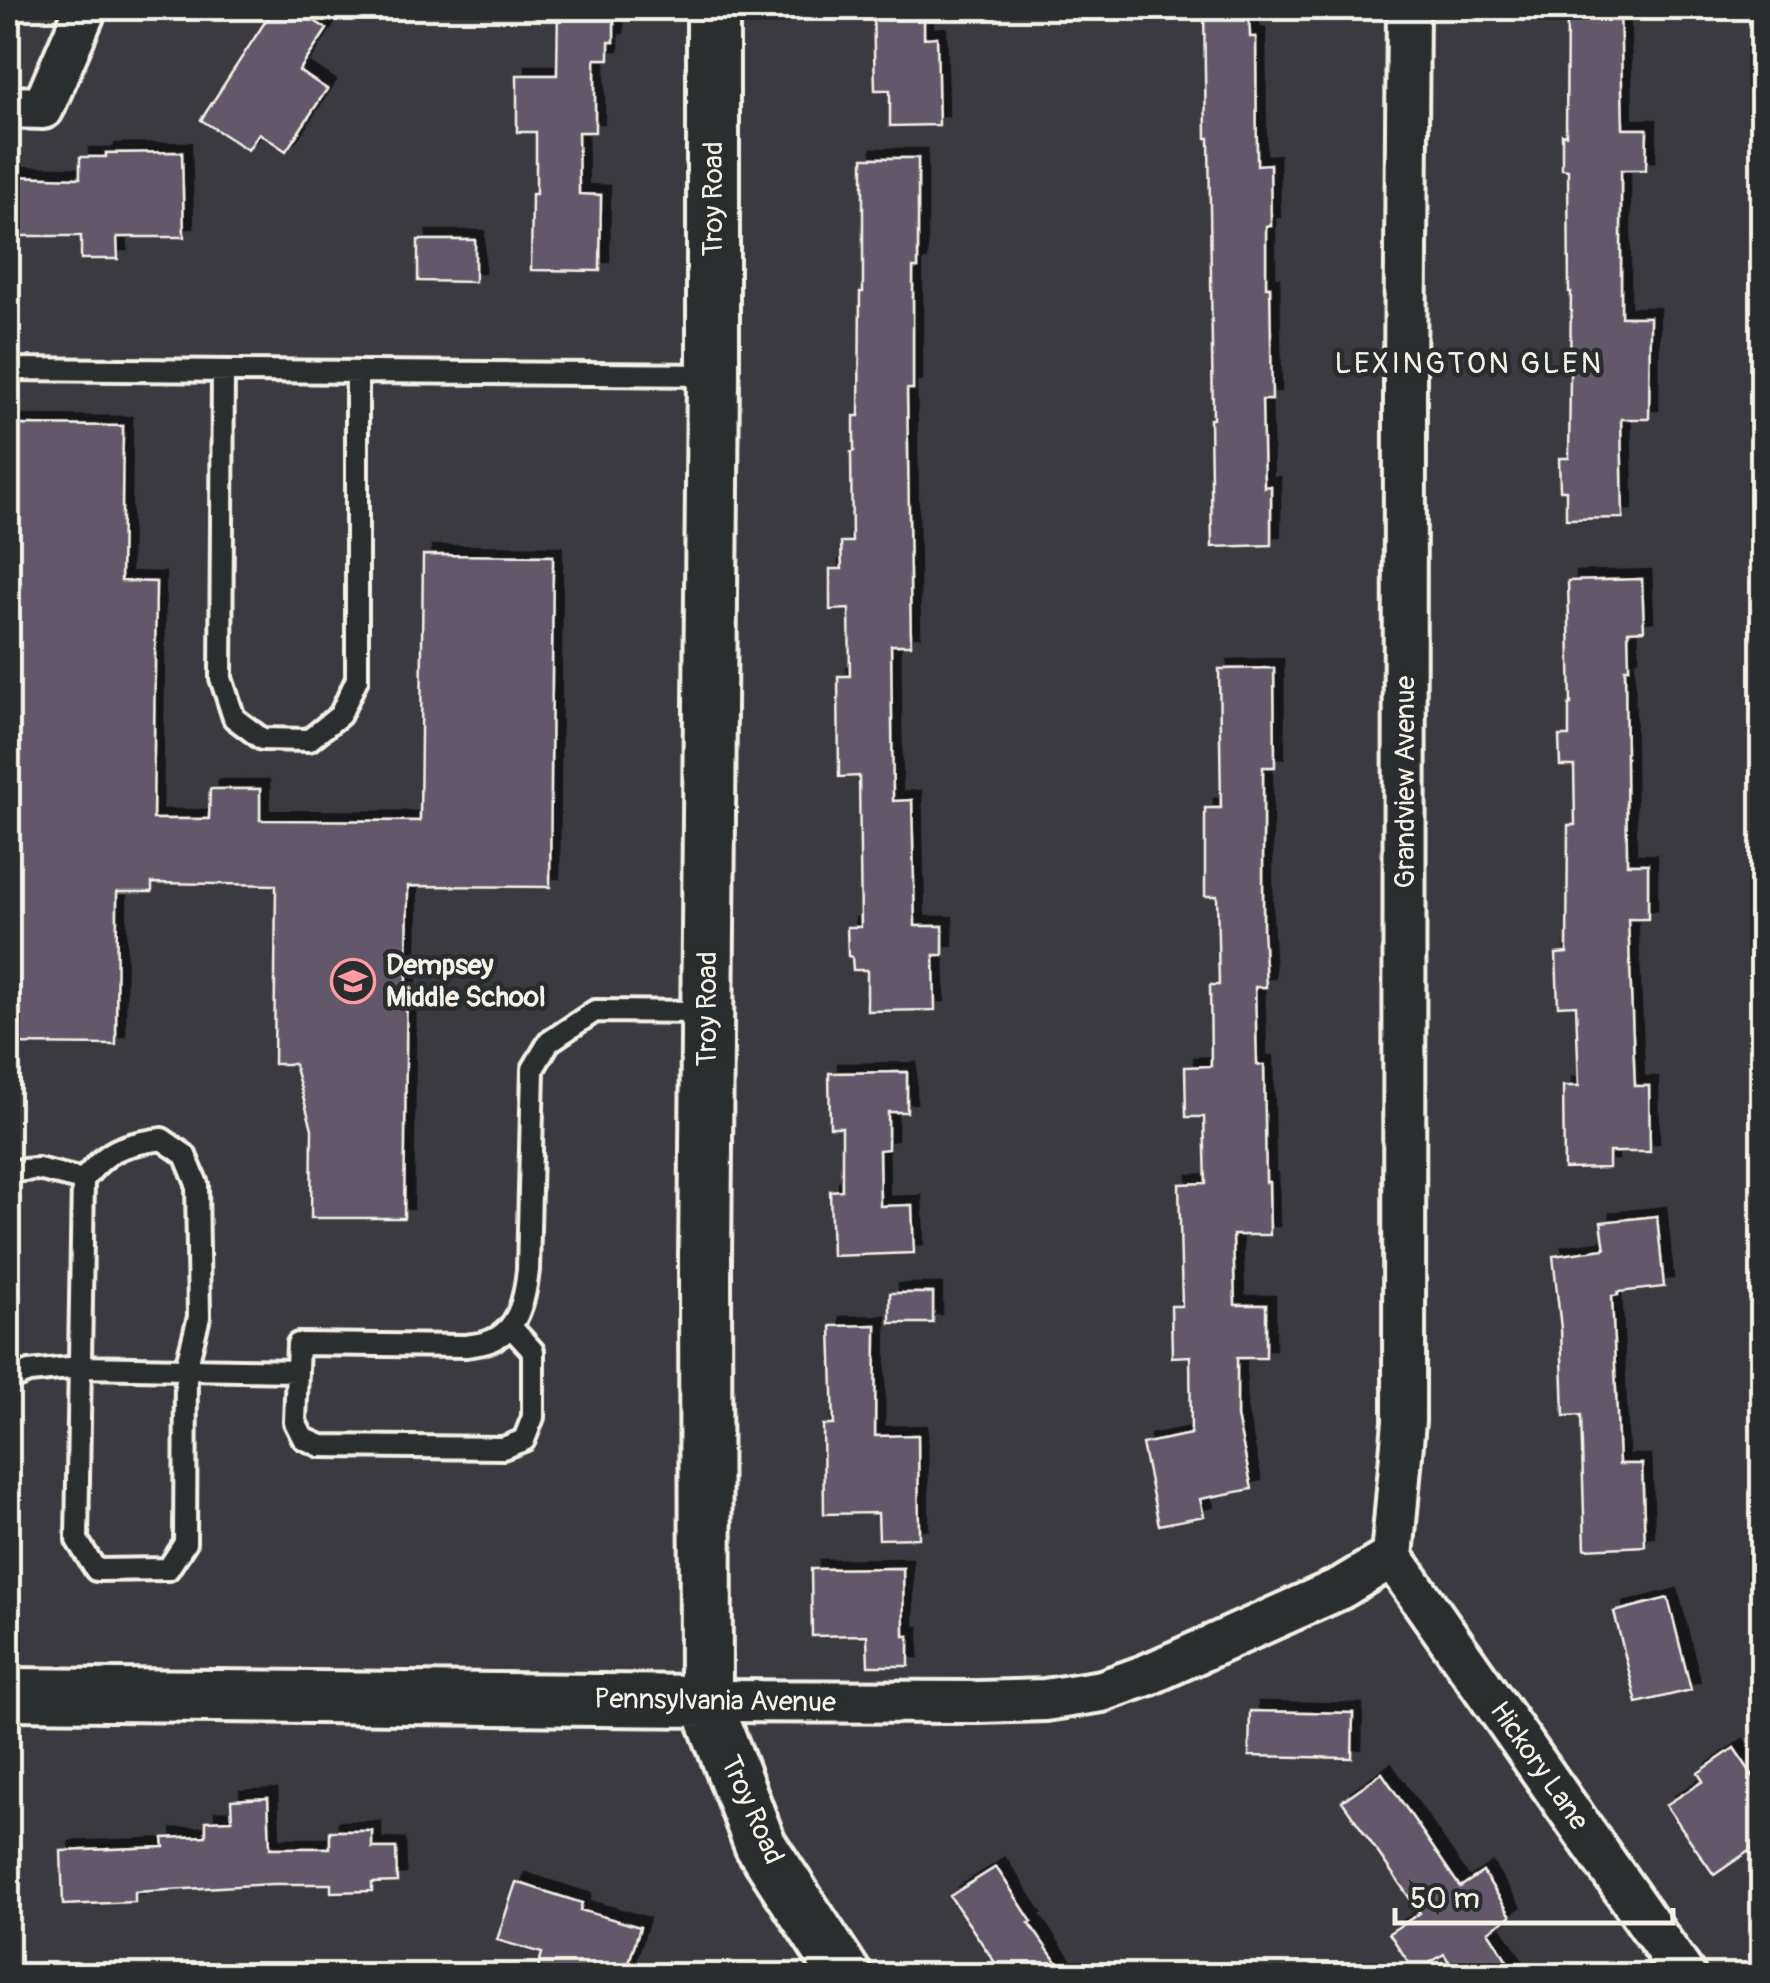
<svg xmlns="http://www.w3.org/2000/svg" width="1770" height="1983" font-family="Pangolin,sans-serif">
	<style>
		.building { fill: #625969; stroke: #f4f1e8; stroke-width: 2.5; filter: url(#shadow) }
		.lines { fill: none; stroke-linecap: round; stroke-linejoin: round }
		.service-casing { stroke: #f4f1e8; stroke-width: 28 }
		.minor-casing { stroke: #f4f1e8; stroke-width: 48 }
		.tertiary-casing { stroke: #f4f1e8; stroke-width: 58 }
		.service { stroke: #2a2d2e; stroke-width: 20 }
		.minor { stroke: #2a2d2e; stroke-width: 40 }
		.tertiary { stroke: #2a2d2e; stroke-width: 50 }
		.labels { text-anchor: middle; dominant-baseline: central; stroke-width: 9; stroke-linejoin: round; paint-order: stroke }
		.street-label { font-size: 28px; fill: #f4f1e8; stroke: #2a2d2e }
		.poi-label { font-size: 28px; font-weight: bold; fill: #f4f1e8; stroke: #2a2d2e; text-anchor: start }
		.neighbourhood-label { font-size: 30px; letter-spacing: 2.5px; fill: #f4f1e8; stroke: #2a2d2e }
	</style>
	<defs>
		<filter id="shadow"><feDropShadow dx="9" dy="-9" stdDeviation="0" flood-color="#0009"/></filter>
	</defs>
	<rect width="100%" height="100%" fill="#3b3a40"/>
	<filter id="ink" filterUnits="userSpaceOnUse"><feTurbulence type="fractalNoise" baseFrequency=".01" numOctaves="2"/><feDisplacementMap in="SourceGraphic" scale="20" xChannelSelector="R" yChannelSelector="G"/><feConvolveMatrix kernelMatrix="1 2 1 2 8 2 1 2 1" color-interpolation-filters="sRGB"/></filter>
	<g filter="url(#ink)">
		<path class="building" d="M274 8H294L327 29 299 71 327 89 286 151 259 133 248 150 201 120Z
			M558 8H614V42H609V59H595V132H578L579 194 601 195 600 271 531 270 532 194H536V132H517V75H557Z
			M873 8H924V38L937 37 939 125 890 126V90H875Z
			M1204 8H1249L1250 37H1256L1257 165 1270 164 1271 226H1266V287H1270L1272 400H1262L1264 487 1271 486V545L1212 547 1210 419H1213L1209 138H1206Z
			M1567 8H1620L1623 129H1647L1646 170H1621V317H1650L1649 419H1621L1623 518 1566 519V490H1560L1559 458H1569L1571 292H1569L1568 170 1562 169V134L1566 135Z
			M182 152 184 237H117L118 259H81V236H8V176L80 178V157H106V153Z
			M863 158H918V268H913V389H907L911 645H891L893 801 912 800 915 926H943V955H934L935 1010 867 1011V970H853L852 957 848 956 847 927H861L859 776 839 777 838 676H850L849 609 830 610V569H842L841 542H852L851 452 854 451V416H859L860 292H863Z
			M418 240H475V282L418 281Z
			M8 425 123 426 121 581 156 582 153 819H209L210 789H260V820L420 821 423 555 553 556 550 887 408 886 404 1218H311L312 1129 294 1064H274L276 885 152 883V892H117L116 1045 8 1044Z
			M1642 579 1644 630 1628 631 1629 668H1625L1627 864H1648V919H1628L1635 1086H1649L1650 1152H1609V1168L1564 1169 1563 1086H1579L1576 1005 1558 1006 1556 954 1567 953 1568 825H1575L1574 766H1560L1559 736H1569V704H1571L1568 581Z
			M1274 668 1275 767H1263V927L1266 987H1255L1257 1065H1264L1266 1182H1269L1270 1235H1233L1235 1305H1266V1358H1237V1417L1252 1489 1200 1499 1204 1516 1159 1525 1142 1444 1191 1434 1190 1356 1172 1357 1171 1306H1182L1179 1184 1206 1183 1204 1117H1186L1185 1067 1211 1066 1210 985H1219L1217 896H1205V808H1221L1219 669Z
			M907 1072V1112H888V1149L879 1150 880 1206 912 1205 914 1253 832 1256 830 1191 842 1190V1127H830L829 1073Z
			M1657 1216 1664 1287 1618 1292V1295L1612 1296 1619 1464H1642L1645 1546 1585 1549 1581 1415 1564 1416 1561 1329 1553 1256 1605 1249 1601 1222Z
			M890 1293H933V1323H890Z
			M876 1325 875 1436 918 1435 919 1538 879 1539 878 1513 824 1514 823 1425H834L831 1326Z
			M903 1568 904 1636H909V1666H868L867 1635 812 1636 811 1569Z
			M1668 1598 1691 1690 1637 1703 1614 1612Z
			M1250 1711 1353 1713 1352 1758 1249 1756Z
			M1734 1748 1762 1789V1842L1714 1875 1666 1805 1703 1781 1698 1773Z
			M1382 1773 1460 1887 1483 1872 1511 1916 1488 1931 1517 1976H1458L1444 1954 1415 1972 1389 1933 1420 1913 1342 1801Z
			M268 1798 270 1848H330V1831H372V1848H396L397 1882 372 1883V1891L331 1892V1884H272L135 1892V1902L63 1905 61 1851 164 1847 163 1838 206 1836V1821L232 1820 231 1800Z
			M996 1867 1032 1922 1029 1923 1066 1976H1004L950 1896Z
			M516 1882 582 1903 580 1910 640 1927 625 1975 600 1967 597 1976H536L542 1953 497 1940Z"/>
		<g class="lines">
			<defs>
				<path id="service" d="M8 369 713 375
					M223 371 221 678 234 718 262 739 309 740 340 715 357 679V372
					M162 1139 185 1155 197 1184 199 1317 186 1368 185 1543 168 1569 96 1570 77 1540 83 1180C109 1148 122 1145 162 1139Z
					M8 1171 38 1169 83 1180
					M511 1327 533 1351V1417L524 1440 503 1448 321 1446 303 1438 295 1422 298 1344 465 1346C473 1345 483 1344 490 1341 519 1330 525 1298 528 1270L533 1069 549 1042 595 1011 705 1012
					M8 1380 29 1372 80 1367 297 1371"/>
				<path id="minor" d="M8 107 43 108 86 8
					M1392 1557 1404 1421 1405 379 1408 8
					M1392 1557 1685 1976
					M706 1701 978 1702 1045 1700 1102 1691 1147 1675 1341 1588 1392 1557"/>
				<path id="tertiary" d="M713 8V375L705 1259 706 1701 760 1844 846 1976
					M8 1694 706 1701"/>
			</defs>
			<use href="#service" class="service-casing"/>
			<use href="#minor" class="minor-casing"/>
			<use href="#tertiary" class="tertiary-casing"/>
			<use href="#service" class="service"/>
			<use href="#minor" class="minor"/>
			<use href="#tertiary" class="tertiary"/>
		</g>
	</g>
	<defs>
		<symbol id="school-ring" viewBox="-11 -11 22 22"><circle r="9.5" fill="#2a2d2e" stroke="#ff9aa2" stroke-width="1.5"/><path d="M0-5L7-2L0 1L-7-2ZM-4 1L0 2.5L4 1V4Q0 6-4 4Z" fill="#ff9aa2"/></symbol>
	</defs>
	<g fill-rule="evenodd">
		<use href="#school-ring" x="328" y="956" width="50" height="50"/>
	</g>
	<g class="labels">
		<g class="street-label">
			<text transform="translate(713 199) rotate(-90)">Troy Road</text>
			<text transform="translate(1405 782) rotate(-90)">Grandview Avenue</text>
			<text transform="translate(707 1009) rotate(-90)">Troy Road</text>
			<text transform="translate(715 1701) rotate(1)">Pennsylvania Avenue</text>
			<text transform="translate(1539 1766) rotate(55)">Hickory Lane</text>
			<text transform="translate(752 1810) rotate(66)">Troy Road</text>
		</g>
		<g class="poi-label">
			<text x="386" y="965">Dempsey<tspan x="386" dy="32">Middle School</tspan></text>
		</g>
		<g class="neighbourhood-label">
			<text x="1469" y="363">LEXINGTON GLEN</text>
		</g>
	</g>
	<rect width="1770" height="1983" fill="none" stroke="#2a2d2e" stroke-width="40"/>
	<rect x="20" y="20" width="1730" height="1943" fill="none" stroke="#f4f1e8" stroke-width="4" filter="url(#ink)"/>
	<path d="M1395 1908v15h278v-15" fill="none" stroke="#f4f1e8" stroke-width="5"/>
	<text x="1410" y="1908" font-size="30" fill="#f4f1e8" stroke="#2a2d2e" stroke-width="8" paint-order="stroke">50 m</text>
</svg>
